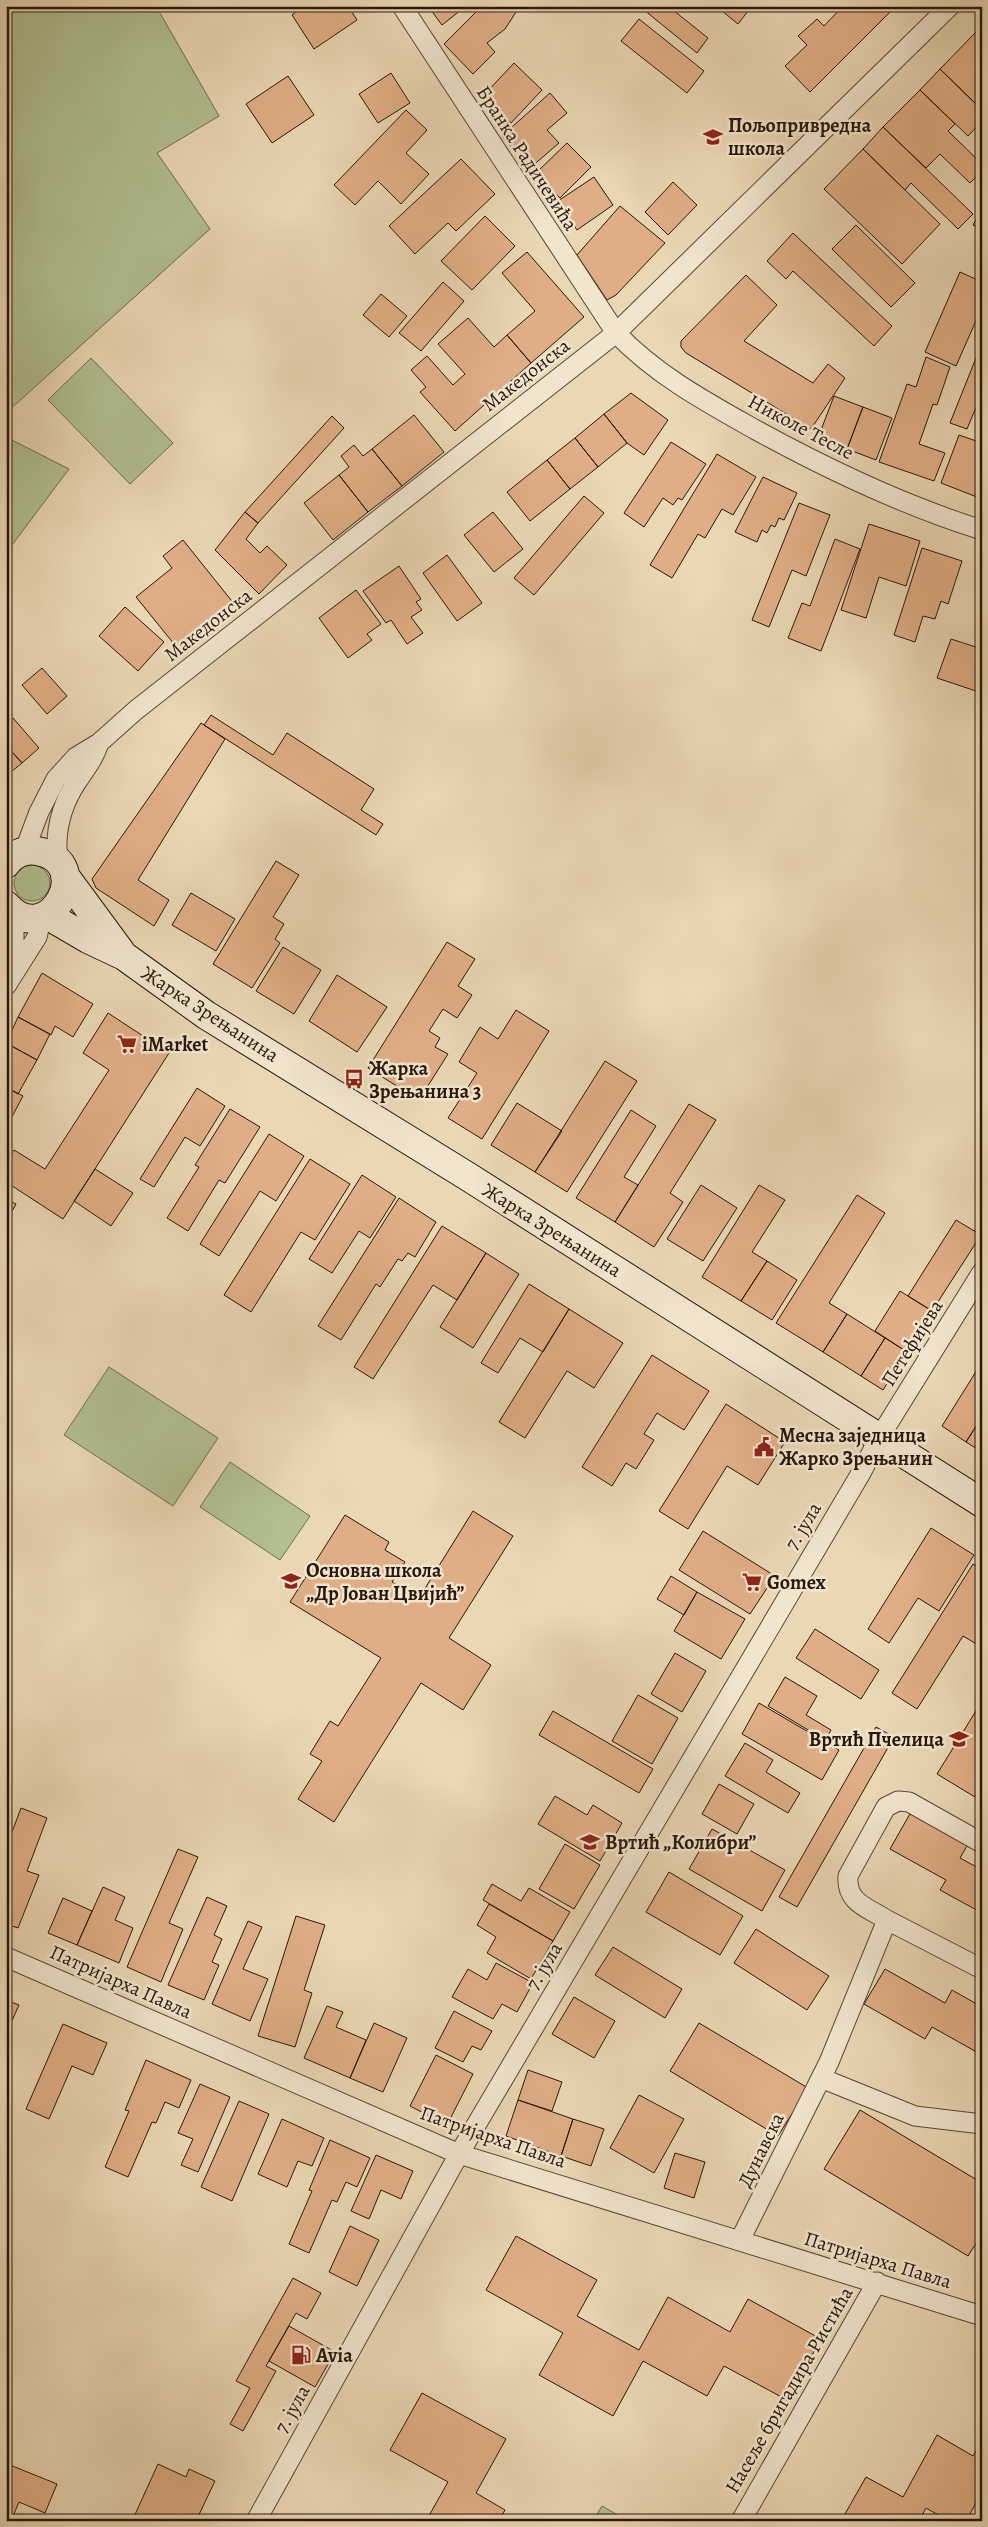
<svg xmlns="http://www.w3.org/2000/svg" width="988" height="2527" font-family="Alegreya,serif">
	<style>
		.green { fill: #b1bf91; stroke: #6c6b4e }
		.building { fill: #e0ae86; stroke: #28170b }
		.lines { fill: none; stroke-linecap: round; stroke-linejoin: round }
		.minor-casing { stroke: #584735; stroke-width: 21 }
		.secondary-casing { stroke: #28170b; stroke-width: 30 }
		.minor { stroke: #f1e5ce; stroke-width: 19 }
		.secondary { stroke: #f1e5ce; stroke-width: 28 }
		.labels { text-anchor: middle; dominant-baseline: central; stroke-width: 5; stroke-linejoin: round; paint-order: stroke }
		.poi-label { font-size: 20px; font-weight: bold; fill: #28170b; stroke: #f1e5ce; text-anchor: start }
		.street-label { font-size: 20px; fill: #28170b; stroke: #f1e5ce }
	</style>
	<rect width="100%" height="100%" fill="#ead7b4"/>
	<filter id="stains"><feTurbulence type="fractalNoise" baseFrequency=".004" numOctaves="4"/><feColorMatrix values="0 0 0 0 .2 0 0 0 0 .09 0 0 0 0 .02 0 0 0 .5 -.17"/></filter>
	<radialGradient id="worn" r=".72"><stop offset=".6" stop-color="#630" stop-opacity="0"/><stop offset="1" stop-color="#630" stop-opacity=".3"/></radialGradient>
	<path class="green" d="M6 6H156L219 116 157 153 210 229 6 413Z
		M91 358 173 443 130 484 48 400Z
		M6 437 69 469 6 553Z
		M14 883a18 18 0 1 1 36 0a18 18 0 1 1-36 0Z
		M109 1367 218 1438 173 1506 64 1435Z
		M230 1462 310 1516 280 1560 200 1507Z
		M602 2506 628 2521H593Z"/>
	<path class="building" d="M304 6H348L357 20 314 49 292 15Z
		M428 6H466L442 25Z
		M482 6H520L505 29 487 43 495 52 473 74 444 44Z
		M648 6H668L708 38 697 53 644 10Z
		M716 6H752L738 24Z
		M843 6H896L810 92 785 66 807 45 798 36 817 19 824 26Z
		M639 19 704 71 687 93 621 41Z
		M977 31 982 36V104L979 107 940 69Z
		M514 63 542 90 511 123 483 96Z
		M940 69 982 110V121L968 136 920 90Z
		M391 73 410 103 378 123 359 94Z
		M288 76 314 115 272 143 246 104Z
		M920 90 955 124 948 131 982 164V171L970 183 940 154 926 168 883 127Z
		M550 93 567 113 547 130 559 143 530 168 502 136Z
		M406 110 427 130 406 153 429 174 401 204 378 181 355 205 334 185Z
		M883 127 973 214 958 229 911 183 905 190 863 149Z
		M567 143 591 167 560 198 536 173Z
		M863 149 940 224 902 264 824 189Z
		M461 159 495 194 456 231 448 223 415 254 389 226Z
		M594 177 613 205 577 230 558 201Z
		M673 182 697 205 668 235 645 212Z
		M620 206 665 243 616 295 607 300 577 255Z
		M982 209V229L973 225Z
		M485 216 515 246 472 290 441 261Z
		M856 225 915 283 891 307 832 249Z
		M793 233 892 326 874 346 793 271 786 279 767 261Z
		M527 252 584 317 531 363 507 335 535 311 502 273Z
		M960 272 982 282V307L956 366 925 352Z
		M746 275 777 305 744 341 813 383 828 364 845 378 811 429 686 353 681 347V341Z
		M443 282 464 301 421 351 399 333Z
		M381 294 407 316 389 337 363 315Z
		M468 318 494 347 507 335 531 363 455 431 420 392 426 387 411 370 427 356 453 385 465 374 438 344Z
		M982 343V393L967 429 950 423Z
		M926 357 950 367 937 405 933 404 919 444 945 453 934 481 879 462 907 384 916 387Z
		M631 393 668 420 644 455 627 443 604 414Z
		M834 396 863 407 847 449 818 438Z
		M863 407 892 418 876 460 847 449Z
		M604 414 627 443 598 467 575 438Z
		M414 415 444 452 402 486 372 449Z
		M332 416 344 428 258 523 245 512Z
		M959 435 982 443V499L941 483Z
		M575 438 598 467 570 489 547 460Z
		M671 442 706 464 682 500 678 498 673 505 663 498 644 527 624 513Z
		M354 445 363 456 372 449 402 486 368 512 339 475 349 467 341 456Z
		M717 454 756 477 733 515 722 509 705 538 698 534 672 578 650 565Z
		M547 460 570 489 530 521 507 492Z
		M339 475 368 512 333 540 304 503Z
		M763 477 797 493 784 520 779 518 775 527 771 525 767 533 762 530 757 542 735 532Z
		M584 496 604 513 534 595 514 578Z
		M799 503 830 515 806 576 792 570 769 627 752 620Z
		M245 512 258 523 246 539 260 553 267 546 287 565 259 594 215 550Z
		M493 512 523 549 494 572 464 535Z
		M869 524 920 541 906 586 879 577 866 618 841 610Z
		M835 539 860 549 821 651 788 638 802 603 810 606Z
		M183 540 235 605 178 649 136 597 172 568 163 556Z
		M922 548 962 561 948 604 941 601 935 619 923 616 915 642 894 635Z
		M447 555 482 603 457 621 423 573Z
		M399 566 421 599 416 602 422 610 411 617 423 633 407 644 391 620 386 623 363 591Z
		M356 590 381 624 367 634 372 640 348 658 319 618Z
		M125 607 164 642 138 671 99 636Z
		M951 639 982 649V693L937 678Z
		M42 668 67 696 47 714 22 685Z
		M211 715 273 755 287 733 374 789 361 810 383 824 376 835 204 725Z
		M13 718 39 748 22 763 6 745V724Z
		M201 723 225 739 138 880 169 900 154 926 96 888 92 879Z
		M6 745 22 763 6 776Z
		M276 861 299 875 273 917 284 924 275 939 280 943 252 988 213 964Z
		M191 893 235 919 216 951 172 925Z
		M447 942 475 959 458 986 472 995 457 1018 443 1009 429 1031 440 1038 435 1047 448 1054 419 1100 368 1068Z
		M283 947 321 970 294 1014 256 991Z
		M42 973 93 1004 73 1037 55 1026 51 1035 18 1017Z
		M337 975 387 1007 357 1052 309 1021Z
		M516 1010 549 1031 482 1139 448 1118 477 1073 459 1062 480 1027 498 1039Z
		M108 1013 169 1053 63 1219 6 1182V1163L14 1150 45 1169 109 1070 83 1053Z
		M18 1017 50 1034 37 1060 6 1043Z
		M6 1043 37 1060 18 1094 6 1087Z
		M605 1061 637 1081 567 1192 535 1172Z
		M6 1087 23 1096 7 1126 6 1125Z
		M197 1088 225 1106 200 1146 185 1137 154 1187 140 1179Z
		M517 1103 562 1131 535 1172 491 1145Z
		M689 1104 716 1120 670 1193 683 1202 654 1247 615 1222Z
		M230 1109 260 1127 225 1183 219 1180 188 1231 167 1218 199 1167 195 1165Z
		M631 1110 656 1126 624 1177 638 1185 615 1222 576 1198Z
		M269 1134 304 1156 276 1201 260 1191 219 1256 200 1244Z
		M310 1159 350 1184 315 1240 301 1232 251 1312 224 1295Z
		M95 1169 133 1193 111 1226 74 1201Z
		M362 1175 396 1197 370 1238 359 1231 332 1273 309 1259Z
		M701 1185 737 1208 703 1261 667 1239Z
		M759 1185 785 1200 752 1252 767 1261 741 1301 702 1277Z
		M857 1195 885 1213 829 1303 847 1314 823 1352 776 1323Z
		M399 1198 436 1222 415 1257 408 1253 402 1261 398 1259 380 1287 376 1284 341 1340 318 1326Z
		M6 1199 16 1204 8 1219 6 1218Z
		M956 1220 981 1235 932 1311 908 1296Z
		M442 1226 486 1253 457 1300 433 1285 373 1379 354 1367Z
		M486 1253 519 1274 473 1348 440 1327Z
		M767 1261 797 1280 772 1320 741 1301Z
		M529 1284 569 1309 543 1352 520 1338 498 1373 481 1363Z
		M900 1291 932 1311 907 1352 875 1331Z
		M569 1309 623 1343 594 1388 567 1371 525 1438 499 1422Z
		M847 1314 885 1338 861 1376 823 1352Z
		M885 1338 907 1352 883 1390 861 1376Z
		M652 1355 709 1391 684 1430 657 1413 644 1434 654 1440 636 1469 626 1463 612 1486 582 1467Z
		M982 1362V1417L966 1442 942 1426Z
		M726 1404 785 1442 758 1485 727 1466 688 1529 659 1511Z
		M982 1417V1452L966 1442Z
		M473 1511 513 1536 449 1638 491 1665 463 1710 421 1683 334 1822 298 1799 322 1761 310 1754 330 1721 338 1726 381 1658 290 1602 345 1515 389 1542 385 1550 405 1562 392 1582 419 1598Z
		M931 1528 974 1555 939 1611 918 1598 889 1643 868 1629Z
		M703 1531 775 1576 750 1614 679 1570Z
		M973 1564 982 1570V1643L980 1646 963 1636 917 1709 892 1693Z
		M671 1576 697 1592 684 1615 657 1599Z
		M697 1592 745 1619 721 1659 674 1631Z
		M815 1629 879 1670 861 1699 796 1658Z
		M675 1653 706 1671 682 1712 651 1694Z
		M785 1677 817 1696 806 1715 831 1730 825 1740 768 1706Z
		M638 1695 678 1718 652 1764 612 1741Z
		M759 1703 839 1750 822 1780 742 1734Z
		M979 1706 982 1708V1785L975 1797 937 1774Z
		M553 1711 653 1769 639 1793 539 1735Z
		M876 1727 894 1737 797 1907 779 1897Z
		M745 1743 773 1760 766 1772 800 1793 788 1813 725 1776Z
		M719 1784 754 1804 737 1834 702 1814Z
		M555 1796 587 1815 593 1805 622 1823 600 1861 538 1824Z
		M21 1808 47 1818 27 1871 39 1875 18 1928 6 1924V1848Z
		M911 1812 968 1844 960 1858 982 1870V1913L940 1890 946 1880 890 1849Z
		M712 1829 785 1870 762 1911 689 1869Z
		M565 1844 600 1865 574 1909 539 1889Z
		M178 1849 198 1857 169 1923 183 1929 161 1982 127 1967Z
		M669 1872 743 1916 720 1955 646 1912Z
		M492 1884 521 1901 529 1888 570 1912 553 1941 483 1900Z
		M103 1887 125 1897 115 1920 133 1928 119 1963 77 1945Z
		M207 1897 227 1906 214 1935 222 1939 212 1962 219 1965 204 2000 168 1985Z
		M63 1898 92 1911 77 1945 48 1933Z
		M489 1904 553 1941 531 1979 487 1953 496 1937 477 1925Z
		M296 1916 325 1925 304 1990 312 1993 295 2047 258 2036Z
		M248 1921 262 1927 243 1969 268 1979 250 2021 212 2004Z
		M756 1929 829 1976 807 2010 734 1963Z
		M613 1947 682 1989 665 2018 595 1975Z
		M496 1963 533 1983 517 2012 502 2004 493 2019 452 1997 468 1969 487 1980Z
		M885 1969 945 2003 952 1990 982 2007V2055L932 2027 925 2039 864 2004Z
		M574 1997 615 2021 594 2058 552 2034Z
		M6 2000 19 2005 7 2032H6Z
		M327 2006 343 2012 336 2027 366 2040 350 2078 304 2058Z
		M454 2011 492 2031 481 2050 472 2046 463 2062 435 2048Z
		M374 2023 407 2038 383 2092 350 2078Z
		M699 2023 808 2088 778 2136 670 2071Z
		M63 2024 107 2043 93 2075 72 2066 49 2119 26 2109Z
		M436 2055 473 2074 447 2125 410 2106Z
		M146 2060 191 2080 179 2108 165 2102 156 2123 152 2122 128 2177 105 2167 129 2111 125 2110Z
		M528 2070 562 2082 552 2111 518 2100Z
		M200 2084 230 2097 198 2172 181 2165 193 2139 178 2133Z
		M639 2095 684 2119 654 2173 610 2148Z
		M518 2100 573 2119 561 2156 506 2136Z
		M239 2101 269 2114 232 2201 201 2187Z
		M860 2110 982 2183V2234L968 2256 824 2169Z
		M282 2119 324 2138 312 2166 298 2161 287 2187 258 2174Z
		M573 2119 604 2129 591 2166 561 2156Z
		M330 2140 370 2158 357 2187 346 2182 337 2202 332 2200 309 2253 289 2244 312 2191 309 2190Z
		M675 2153 705 2162 694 2198 664 2188Z
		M376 2155 413 2171 401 2199 381 2190 369 2219 351 2211Z
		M350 2226 379 2240 357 2286 329 2272Z
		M516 2236 597 2280 577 2316 639 2350 668 2297 730 2332 748 2299 821 2339 787 2400 724 2366 707 2396 643 2361 613 2416 539 2375 563 2333 486 2290Z
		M293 2278 321 2293 307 2319 296 2313 266 2366 276 2371 243 2431 230 2424 250 2388 236 2381Z
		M289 2326 335 2352 315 2387 269 2361Z
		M422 2393 506 2439 476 2493 505 2510 499 2521H426L448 2482 390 2450Z
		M937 2435 973 2456 982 2440V2492L966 2521H949L926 2508 919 2521H841L866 2477 903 2497Z
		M158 2464 186 2477 189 2469 215 2481 196 2521H132Z
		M10 2465 57 2484 45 2513 19 2502 11 2521H6V2473Z"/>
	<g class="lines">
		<defs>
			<path id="minor" d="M402 6 616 333C656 375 706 402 756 430 829 470 902 505 982 530
				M24 852 39 812 56 779 76 757 99 743 136 710 616 333 950 6
				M58 862C54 832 61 805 78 780 87 767 94 758 99 743
				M10 975 14 945V913
				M6 986 37 937 42 916
				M887 1920 982 1969
				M6 1957 459 2154 982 2316
				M821 2078 915 2116 982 2124
				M740 2240 829 2062 887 1920C867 1907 846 1903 848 1876L886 1807 898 1801 909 1802 982 1843
				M256 2521 459 2154 861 1473 879 1438 982 1272
				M741 2521 877 2282"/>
			<path id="secondary" d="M6 864C13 854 25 849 37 851 98 861 49 953 6 905
				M65 876 121 952
				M47 915 88 939 124 956 206 1015 467 1176 982 1503"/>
		</defs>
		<use href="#minor" class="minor-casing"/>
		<use href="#secondary" class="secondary-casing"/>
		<use href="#minor" class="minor"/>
		<use href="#secondary" class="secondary"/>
	</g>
	<defs>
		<symbol id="school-bare" viewBox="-9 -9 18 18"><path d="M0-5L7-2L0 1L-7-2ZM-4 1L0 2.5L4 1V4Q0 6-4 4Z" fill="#8f2418" stroke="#f1e5ce" stroke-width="2.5" paint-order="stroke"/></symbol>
		<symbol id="supermarket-bare" viewBox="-9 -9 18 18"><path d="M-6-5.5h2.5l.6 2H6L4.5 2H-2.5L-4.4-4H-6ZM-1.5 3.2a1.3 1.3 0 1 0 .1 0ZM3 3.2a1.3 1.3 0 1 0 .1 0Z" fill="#8f2418" stroke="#f1e5ce" stroke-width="2.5" paint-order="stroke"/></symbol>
		<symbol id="bus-bare" viewBox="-9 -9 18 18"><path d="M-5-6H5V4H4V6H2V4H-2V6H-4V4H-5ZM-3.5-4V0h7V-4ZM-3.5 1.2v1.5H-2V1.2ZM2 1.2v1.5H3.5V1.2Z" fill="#8f2418" stroke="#f1e5ce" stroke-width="2.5" paint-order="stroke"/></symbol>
		<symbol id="civic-bare" viewBox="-9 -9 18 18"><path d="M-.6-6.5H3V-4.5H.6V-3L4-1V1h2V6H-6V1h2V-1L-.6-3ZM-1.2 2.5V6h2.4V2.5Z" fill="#8f2418" stroke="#f1e5ce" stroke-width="2.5" paint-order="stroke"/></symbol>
		<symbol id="fuel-bare" viewBox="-9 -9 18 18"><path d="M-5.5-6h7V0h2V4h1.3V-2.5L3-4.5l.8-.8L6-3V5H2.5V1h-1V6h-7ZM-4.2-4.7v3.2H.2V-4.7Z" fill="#8f2418" stroke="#f1e5ce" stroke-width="2.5" paint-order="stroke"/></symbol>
	</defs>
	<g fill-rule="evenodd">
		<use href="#school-bare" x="699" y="123" width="28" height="28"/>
		<use href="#supermarket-bare" x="113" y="1030" width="28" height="28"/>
		<use href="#bus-bare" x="340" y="1065" width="28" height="28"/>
		<use href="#civic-bare" x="750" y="1433" width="28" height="28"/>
		<use href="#school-bare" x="277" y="1567" width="28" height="28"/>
		<use href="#supermarket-bare" x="738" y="1568" width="28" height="28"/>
		<use href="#school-bare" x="945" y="1725" width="28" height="28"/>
		<use href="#school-bare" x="576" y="1828" width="28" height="28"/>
		<use href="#fuel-bare" x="287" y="2341" width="28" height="28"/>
	</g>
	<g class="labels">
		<g class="poi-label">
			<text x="728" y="125">Пољопривредна<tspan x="728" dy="23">школа</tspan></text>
			<text x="142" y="1044">iMarket</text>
			<text x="369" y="1068">Жарка<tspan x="369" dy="23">Зрењанина 3</tspan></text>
			<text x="779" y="1435">Месна заједница<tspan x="779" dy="23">Жарко Зрењанин</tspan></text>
			<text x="306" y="1570">Основна школа<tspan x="306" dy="23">„Др Јован Цвијић”</tspan></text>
			<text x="767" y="1582">Gomex</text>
			<text x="944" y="1739" text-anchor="end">Вртић Пчелица</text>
			<text x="605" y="1842">Вртић „Колибри”</text>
			<text x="316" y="2355">Avia</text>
		</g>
		<g class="street-label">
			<text transform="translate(527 158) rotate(57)">Бранка Радичевића</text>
			<text transform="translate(526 375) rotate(-38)">Македонска</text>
			<text transform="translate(801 427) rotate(28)">Николе Тесле</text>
			<text transform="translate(208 625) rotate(-38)">Македонска</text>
			<text transform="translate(210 1014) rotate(33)">Жарка Зрењанина</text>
			<text transform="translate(552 1230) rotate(32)">Жарка Зрењанина</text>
			<text transform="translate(912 1343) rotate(-58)">Петефијева</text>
			<text transform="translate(803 1526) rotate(-59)">7. јула</text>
			<text transform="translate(544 1966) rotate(-59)">7. јула</text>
			<text transform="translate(121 1982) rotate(24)">Патријарха Павла</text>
			<text transform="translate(493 2137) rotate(19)">Патријарха Павла</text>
			<text transform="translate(761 2150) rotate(-64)">Дунавска</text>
			<text transform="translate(878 2260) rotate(17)">Патријарха Павла</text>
			<text transform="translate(789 2390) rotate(-60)">Насеље бригадира Ристића</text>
			<text transform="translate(292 2409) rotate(-61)">7. јула</text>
		</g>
	</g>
	<rect width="988" height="2527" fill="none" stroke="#ead7b4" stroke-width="25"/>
	<rect x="8" y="8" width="973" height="2512" fill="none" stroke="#28170b" stroke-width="2.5"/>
	<rect x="12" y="12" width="963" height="2502" fill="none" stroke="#28170b"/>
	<rect width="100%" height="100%" filter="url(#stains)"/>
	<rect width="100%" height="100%" fill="url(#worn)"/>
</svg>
